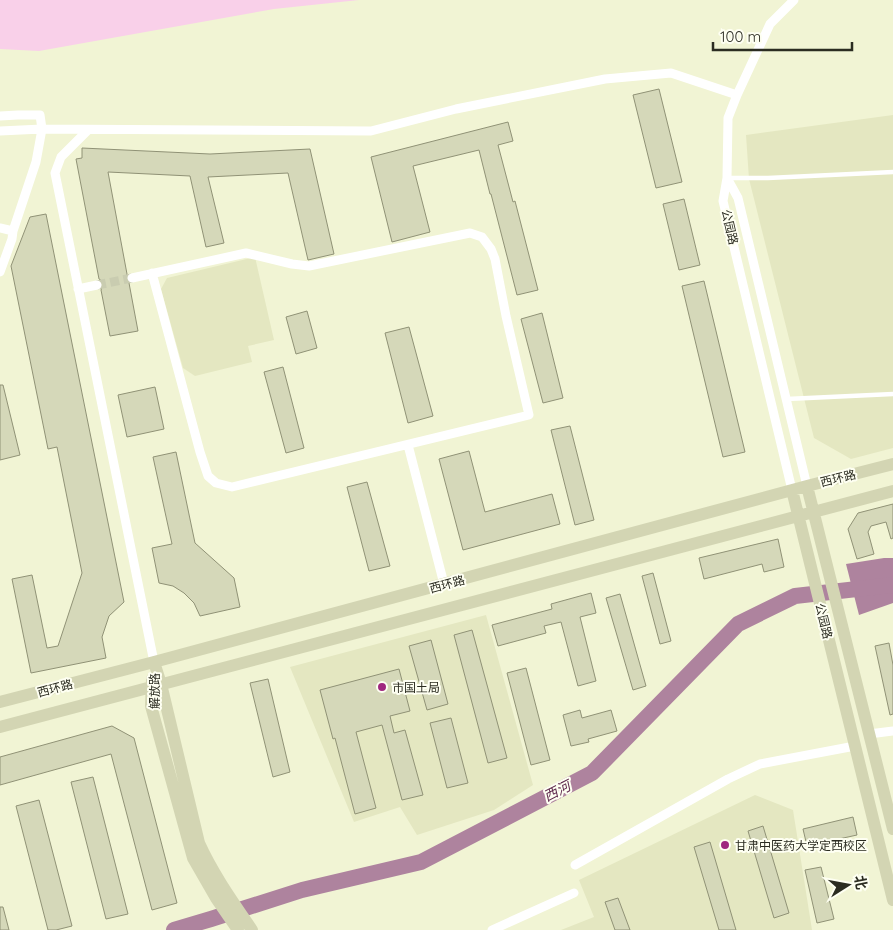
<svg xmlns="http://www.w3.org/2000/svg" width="893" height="930" font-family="Quicksand,'Noto Sans SC',sans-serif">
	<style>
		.built { fill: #e4e7c1 }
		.green { fill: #f9d0e9 }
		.water { fill: #ae839e }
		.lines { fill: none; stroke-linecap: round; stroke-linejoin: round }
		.river { stroke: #ae839e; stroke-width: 16 }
		.building { fill: #d5d8b9; stroke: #909276 }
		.street-tunnel { stroke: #c9ccb0; stroke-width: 9; stroke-dasharray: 9 4.5; stroke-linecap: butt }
		.lane { stroke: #fff; stroke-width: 4.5 }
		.street { stroke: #fff; stroke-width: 9 }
		.secondary { stroke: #d3d5b3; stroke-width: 12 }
		.poi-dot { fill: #9f277f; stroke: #fefff2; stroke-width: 2 }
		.labels { text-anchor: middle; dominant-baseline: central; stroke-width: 4; stroke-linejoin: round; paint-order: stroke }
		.street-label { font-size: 12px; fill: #2b2c21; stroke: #fefff2 }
		.poi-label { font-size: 12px; fill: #2b2c21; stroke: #fefff2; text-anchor: start }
		.water-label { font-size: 14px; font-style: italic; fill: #5e284d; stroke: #fefff2 }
	</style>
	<rect width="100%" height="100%" fill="#f1f4d4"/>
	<path class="built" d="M893 115V448L851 459 814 438 749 179 746 135Z
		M255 257 274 340 248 346 252 362 195 376 183 368 161 289 167 278Z
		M486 615 533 785 494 810 417 835 400 807 354 822 290 667Z
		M755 795 793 810 812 930H561L594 917 579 880Z"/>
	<path class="green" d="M0 0H359L274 9 39 51 0 49Z"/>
	<path class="water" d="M884 558H893V603L859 615 846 564Z"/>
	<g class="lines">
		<path class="river" d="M174 930 211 919 302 890 421 862 592 773 738 624 795 596 893 585"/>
	</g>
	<path class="building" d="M659 89 682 182 656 188 633 95Z
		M508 122 513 141 498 145 513 202 515 201 538 290 517 295 491 194H490L479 150 413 166 430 232 392 242 371 157Z
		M82 148 210 154 310 149 334 254 308 260 288 173 208 177 224 243 206 247 190 176 108 172 127 274 126 279 129 283 138 331 110 336 101 290 103 284 102 281 99 279 76 159 82 158Z
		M684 199 700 265 679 270 663 204Z
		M46 214 124 602 109 616 102 637 106 658 31 673 12 579 32 575 47 648 58 646 82 573 57 447 48 449 11 266 30 217Z
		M704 281 745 452 723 457 682 286Z
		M307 311 317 348 296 354 286 317Z
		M542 313 563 398 543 403 521 319Z
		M409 327 433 416 408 423 385 333Z
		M283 367 304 448 286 453 264 372Z
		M0 385H3L20 455 0 460Z
		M155 387 164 429 127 437 118 395Z
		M570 426 594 520 575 525 551 430Z
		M469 451 485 512 552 494 560 524 463 550 439 459Z
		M176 452 195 543 234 578 240 607 200 616 194 603 184 593 173 586 159 583 152 548 172 544 153 457Z
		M367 482 390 566 369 571 347 487Z
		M893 504V538L891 539 886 522 871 526 868 532 874 554 857 559 848 529 858 513Z
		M778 539 784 567 764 572 762 564 704 579 699 558Z
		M653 573 671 641 660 644 642 576Z
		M591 593 596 613 580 617 596 681 578 686 561 622 544 626 546 633 498 646 492 625 552 609 551 604Z
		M620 594 646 686 633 690 606 598Z
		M472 630 507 758 488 763 454 635Z
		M431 640 448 704 427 710 409 646Z
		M889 643 893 665V714L890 715 875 646Z
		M526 668 550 760 531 765 507 673Z
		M399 669 410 711 390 716 394 733 405 730 423 795 402 800 382 725 356 732 376 808 355 814 335 738 333 739 320 690Z
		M268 679 290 772 273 777 250 683Z
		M580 710 582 718 611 710 617 731 588 739 589 742 571 746 563 715Z
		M451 718 468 783 447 788 430 723Z
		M112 726 134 738 177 903 152 910 111 754 0 785V757Z
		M93 777 128 914 106 919 71 782Z
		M39 800 72 926 56 930H48L16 806Z
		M853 817 857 835 807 846 803 829Z
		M763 826 789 913 774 918 748 831Z
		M710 842 736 930H719L694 847Z
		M821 867 834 919 817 923 805 870Z
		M618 898 630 930H615L605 902Z
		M0 907H3L9 930H0Z"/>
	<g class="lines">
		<path class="street-tunnel" d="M97 285 132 278"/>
		<path class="lane" d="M727 178H768L893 172
			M787 399 893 394"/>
		<path class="street" d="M0 116 18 115H40L42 129 36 162 13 231 12 239 0 272
			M88 130 61 157 55 173 154 662
			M0 131 42 129 371 131 456 109 605 79 671 73 737 95
			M727 178 738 198 807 486
			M0 228 13 231
			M132 278 246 253 292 264 309 266 470 233 482 237 491 249 495 259 506 316 529 415 232 487 216 483 208 476 200 452 152 273
			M78 289 97 285
			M408 445 444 584
			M792 490 723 201 727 178 728 118 737 95 770 24 794 0
			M869 734 893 731
			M575 865 728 779 760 764 855 746
			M492 930 574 893"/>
		<path class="secondary" d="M807 486 893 829
			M792 490 893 900
			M154 662 161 684 199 843C213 874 233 902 252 930
			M152 679 151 706 193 858 216 898 238 930
			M0 702 154 662 807 486 893 464
			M0 727 893 491"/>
	</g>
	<g class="poi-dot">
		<circle cx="382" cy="687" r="5"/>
		<circle cx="725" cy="845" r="5"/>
	</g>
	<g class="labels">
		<g class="street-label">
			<text transform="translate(730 227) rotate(77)">公园路</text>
			<text transform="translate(838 478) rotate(-14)">西环路</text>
			<text transform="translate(447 584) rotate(-15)">西环路</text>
			<text transform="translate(824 621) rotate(76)">公园路</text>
			<text transform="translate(55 688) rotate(-15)">西环路</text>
			<text transform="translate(154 691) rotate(-90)">解放路</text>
		</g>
		<g class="poi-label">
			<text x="392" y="687">市国土局</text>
			<text x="735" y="845">甘肃中医药大学定西校区</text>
		</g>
		<g class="water-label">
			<text transform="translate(557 791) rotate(-27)">西河</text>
		</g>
	</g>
	<g transform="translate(848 885) rotate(79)" stroke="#fefff2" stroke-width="4" paint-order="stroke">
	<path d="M0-4L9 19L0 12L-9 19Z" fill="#2b2c21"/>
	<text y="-8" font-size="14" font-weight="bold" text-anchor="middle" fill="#2b2c21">北</text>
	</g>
	<path d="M713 42v8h139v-8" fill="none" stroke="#2b2c21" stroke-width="2.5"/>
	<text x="720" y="42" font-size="15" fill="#2b2c21" stroke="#fefff2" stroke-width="4" paint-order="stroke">100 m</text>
</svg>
